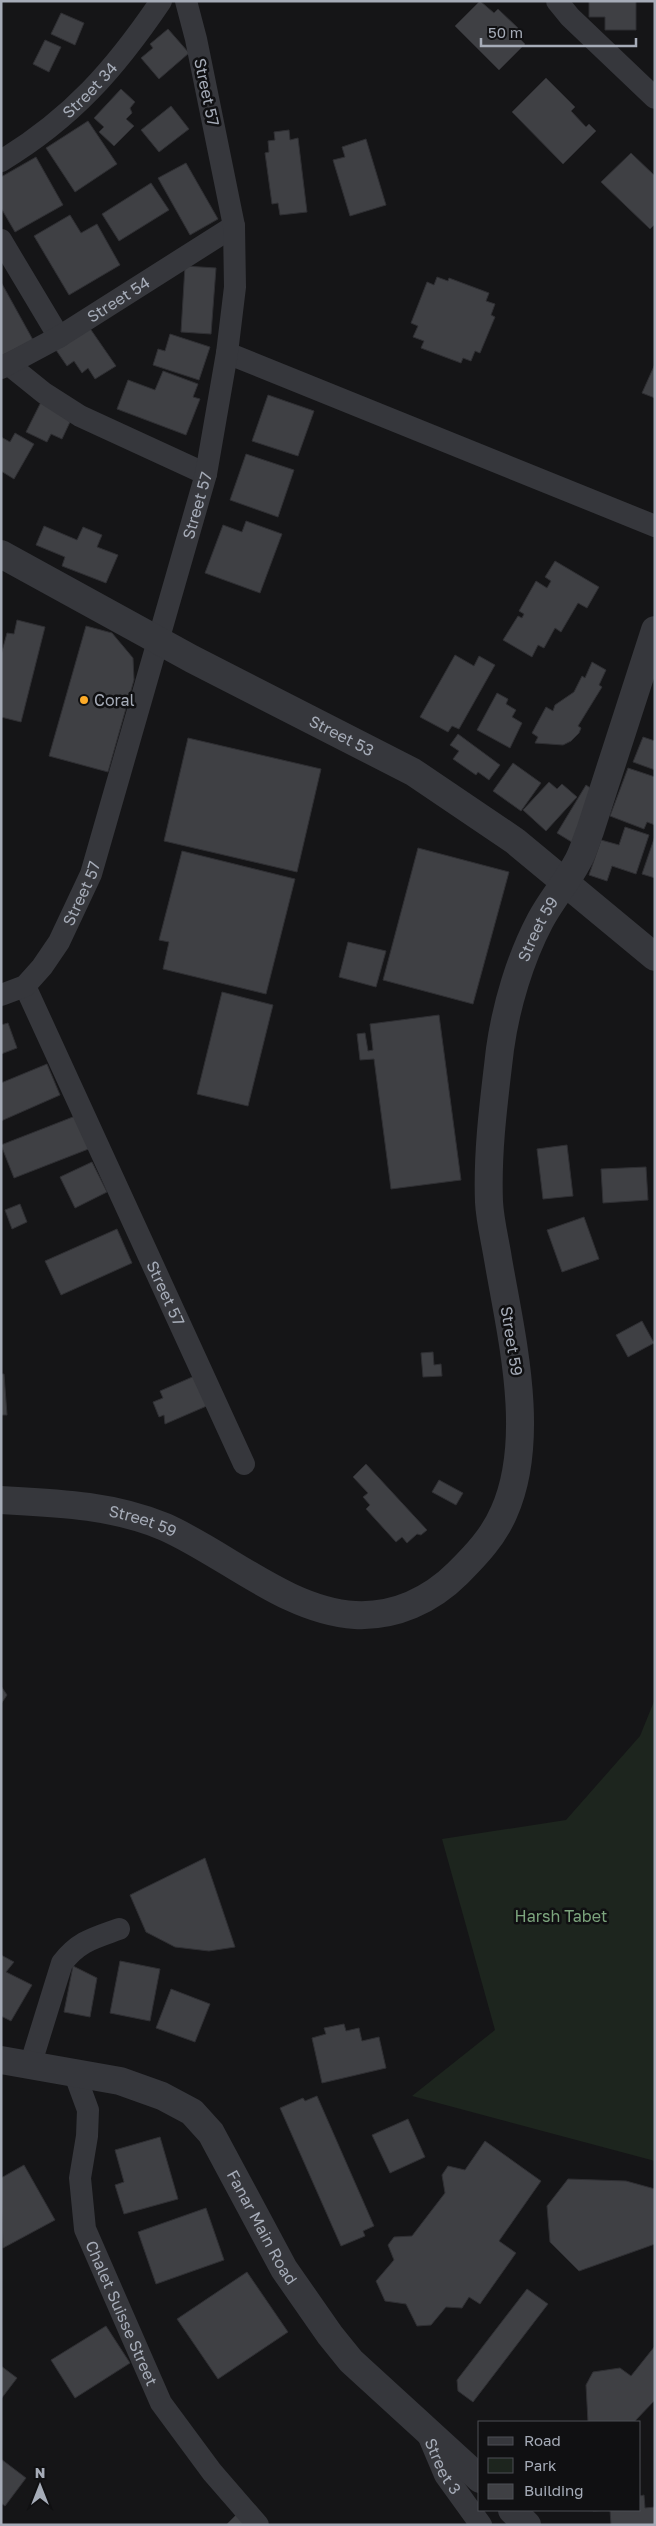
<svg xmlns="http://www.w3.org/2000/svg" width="656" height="2526" font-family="'Golos Text',sans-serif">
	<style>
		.green { fill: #1d251e }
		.building { fill: #3f4044; stroke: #2f2f33 }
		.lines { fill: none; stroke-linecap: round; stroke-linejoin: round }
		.minor { stroke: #36373c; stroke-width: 22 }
		.tertiary { stroke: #36373c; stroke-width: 28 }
		.poi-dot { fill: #fcab28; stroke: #101012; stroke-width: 2 }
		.labels { text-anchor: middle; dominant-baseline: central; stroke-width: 5; stroke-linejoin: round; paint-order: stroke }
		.street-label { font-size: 16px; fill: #a6acb8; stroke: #101012 }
		.poi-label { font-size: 16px; fill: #a6acb8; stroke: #101012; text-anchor: start }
		.park-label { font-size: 16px; fill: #7ca47d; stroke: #101012 }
	</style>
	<rect width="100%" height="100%" fill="#151517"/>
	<path class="green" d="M655 1699V2161L412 2096 495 2030 442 1839 566 1820 640 1736Z"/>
	<path class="building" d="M480 1 494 13 498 9 518 28 513 32 525 44 499 70 455 26Z
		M589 1H636V30H605V17H589Z
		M61 13 84 23 75 45 51 34Z
		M168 29 189 53 159 79 141 58 153 48 150 44Z
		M45 40 61 47 49 72 33 64Z
		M546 78 575 107 571 111 586 127 589 124 596 131 563 164 512 112Z
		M121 89 135 102 130 108 132 113 126 119 134 126 114 146 99 132 104 127 94 118Z
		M171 106 189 129 159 152 141 130Z
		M88 121 117 164 75 192 46 148Z
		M289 130 290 140 298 138 307 212 280 215 278 203 272 204 265 153 269 152 268 141 275 140 274 132Z
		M366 139 386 205 350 216 333 160 345 157 342 147Z
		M631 153 655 176V224L650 229 601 182Z
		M36 157 63 205 15 232 1 208V177Z
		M186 163 218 219 190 235 158 178Z
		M151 183 169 210 119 241 102 214Z
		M70 215 81 233 97 224 120 265 69 295 34 236Z
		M185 266 216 268 211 334 181 332Z
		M437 277 448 281 449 278 489 293 486 301 495 304 491 315 495 317 480 353 475 351 471 361 463 358 461 363 421 348 424 341 413 337 418 326 411 323 427 282 434 285Z
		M1 282 33 340 1 356Z
		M89 327 116 366 95 379 88 368 82 373 74 361 67 366 56 350Z
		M170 334 210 347 199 380 153 365 158 349 165 351Z
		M655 364V398L642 393Z
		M163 371 198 384 193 397 200 399 186 435 117 409 128 380 155 390Z
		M268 395 314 411 298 456 252 441Z
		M42 400 70 422 62 439 51 434 47 442 26 432Z
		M15 433 34 444 14 479 1 471V437L10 442Z
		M246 454 294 470 278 517 230 500Z
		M246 521 282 534 260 593 205 573 223 525 242 532Z
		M44 526 77 540 83 527 102 535 97 547 118 555 106 583 62 566 65 557 36 545Z
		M555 561 599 587 587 608 578 603 561 632 555 628 544 648 538 645 532 657 503 640 518 616 522 618 524 614 519 611 536 581 547 588 551 581 545 577Z
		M17 620 45 627 21 722 1 717V655L7 633 14 634Z
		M86 626 112 633 133 658 134 680 108 772 49 756Z
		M455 655 474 666 479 656 495 665 459 729 452 726 448 732 420 717Z
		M592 662 606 670 599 685 602 687 578 726 581 728 579 733 571 741 563 745 535 743 538 737 532 733 546 707 553 711 555 705 574 692 582 676 585 678Z
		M497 693 508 699 506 704 516 710 512 717 522 723 510 748 477 730Z
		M458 734 500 765 489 780 478 772 476 775 453 759 459 751 450 745Z
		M643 737 655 741V770L633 762Z
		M188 738 321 769 297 872 164 841Z
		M513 763 541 783 521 811 493 791Z
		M628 768 655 777V825L647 822 644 829 610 816Z
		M549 782 557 789 562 784 577 797 546 831 523 810Z
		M586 785 599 794 575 844 557 833Z
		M625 827 649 835 636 874 612 866 607 881 589 875 601 840 619 845Z
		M655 836V878L642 874Z
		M418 848 509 872 473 1004 383 980Z
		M182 851 295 879 266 994 163 969 169 942 159 940Z
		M348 942 386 951 376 987 339 977Z
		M222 992 273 1005 248 1106 197 1094Z
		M439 1015 461 1180 391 1189 374 1059 360 1060 357 1034 365 1033 368 1051 373 1050 370 1024Z
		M8 1023 17 1048 1 1054V1025Z
		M47 1064 60 1095 1 1121V1083Z
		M78 1115 91 1148 14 1178 1 1145Z
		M567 1145 573 1196 543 1199 537 1149Z
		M92 1162 107 1192 75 1208 60 1177Z
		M646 1167 648 1200 603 1203 601 1169Z
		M20 1204 27 1222 12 1229 5 1210Z
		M584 1217 599 1259 562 1272 547 1230Z
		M117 1229 132 1263 61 1295 45 1261Z
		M642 1321 654 1343 628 1357 616 1335Z
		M433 1352 434 1365 441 1364 442 1376 423 1377 421 1353Z
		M1 1374H4L7 1415H1Z
		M197 1375 209 1405 165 1424 164 1415 159 1417 153 1402 163 1398 160 1391Z
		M366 1464 427 1530 421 1535 417 1534 407 1543 402 1537 396 1542 366 1509 370 1505 363 1497 368 1493 353 1477Z
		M439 1480 463 1493 456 1505 432 1492Z
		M1 1686 7 1695 1 1704Z
		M205 1858 235 1947 209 1951 175 1947 146 1932 130 1895Z
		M1 1955 14 1962 6 1972 32 1985 11 2021 1 2016Z
		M120 1961 160 1969 150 2021 110 2013Z
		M73 1966 97 1978 90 2017 64 2012Z
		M171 1989 210 2004 195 2042 156 2028Z
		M344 2024 346 2031 359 2028 362 2041 379 2037 386 2068 322 2083 312 2038 326 2034 324 2028Z
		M317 2096 374 2226 363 2231 365 2236 341 2246 280 2108 303 2098 305 2101Z
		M408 2119 425 2157 390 2173 372 2135Z
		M160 2137 178 2199 124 2214 115 2185 124 2182 115 2150Z
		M485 2141 541 2181 499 2241 516 2253 480 2304 469 2297 462 2308 446 2307 431 2325 417 2326 406 2304 385 2301 376 2281 394 2260 388 2245 394 2237 412 2236 445 2193 442 2175 448 2166 465 2170Z
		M24 2165 55 2220 3 2248 1 2178Z
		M568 2179 626 2181 655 2189V2244L579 2271 550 2242 547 2206Z
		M206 2208 224 2260 156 2284 138 2232Z
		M247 2272 288 2332 218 2379 177 2319Z
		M527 2289 548 2304 473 2402 458 2391 457 2380Z
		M106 2326 130 2363 75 2398 51 2360Z
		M655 2346V2400L634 2422H588L586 2385 593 2372 620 2368 631 2376Z
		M1 2366 17 2378 1 2399Z
		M1 2459 26 2478 5 2506 1 2503Z
		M644 2495 645 2508 655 2507V2525H611L610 2510 593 2511V2510H640V2496Z
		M238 2513 250 2525H226Z"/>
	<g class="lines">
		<g class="minor">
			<path d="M557 1 570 17 655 98"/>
			<path id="s1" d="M1 161C72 118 115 69 161 1"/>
			<path d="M1 240 59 337"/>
			<path d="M227 353 655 526"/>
			<path d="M8 364 44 393 80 416 206 474"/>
			<path id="s2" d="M1 368 59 337 234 226"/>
			<path id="s3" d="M25 986 244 1464"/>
			<path id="s4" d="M1 995 25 986 42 967 59 942 91 874 206 474 227 353 235 287 234 226 196 39 186 1"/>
			<path d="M30 2066 62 1963C79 1941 94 1938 119 1929"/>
			<path id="s5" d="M74 2072 88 2110 87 2136 80 2178 85 2229 161 2403 212 2472 258 2525"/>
			<path id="s6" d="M426 2430 445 2475 481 2525"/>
		</g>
		<g class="tertiary">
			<path id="s7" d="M1 554 192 659 413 772 515 841 655 957"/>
			<path id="s8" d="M1 1500C57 1503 113 1505 165 1527 226 1554 287 1611 355 1615 395 1617 431 1600 458 1573 476 1555 494 1536 504 1512 537 1438 511 1335 498 1259 495 1240 490 1221 489 1202 487 1151 494 1100 500 1049 506 1006 520 959 540 921 551 900 567 882 578 861 583 852 586 841 590 831L655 630"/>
			<path id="s9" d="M1 2060 120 2081 162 2096 192 2112 211 2133 284 2269 330 2335 351 2361 480 2479"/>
			<path d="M512 2510 527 2525"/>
		</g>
	</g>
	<circle class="poi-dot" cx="84" cy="700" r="5"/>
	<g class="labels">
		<g class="street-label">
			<text stroke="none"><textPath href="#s1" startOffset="114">Street 34</textPath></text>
			<text transform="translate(207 92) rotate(78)">Street 57</text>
			<text stroke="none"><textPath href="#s2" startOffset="136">Street 54</textPath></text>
			<text stroke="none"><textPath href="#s4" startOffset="540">Street 57</textPath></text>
			<text stroke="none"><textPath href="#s7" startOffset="386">Street 53</textPath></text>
			<text stroke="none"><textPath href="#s4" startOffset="135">Street 57</textPath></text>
			<text stroke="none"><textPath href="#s8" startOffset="1164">Street 59</textPath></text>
			<text stroke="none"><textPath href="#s3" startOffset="338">Street 57</textPath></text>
			<text transform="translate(512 1341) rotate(81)">Street 59</text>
			<text stroke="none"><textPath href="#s8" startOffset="144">Street 59</textPath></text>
			<text stroke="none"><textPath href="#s9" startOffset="335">Fanar Main Road</textPath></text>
			<text stroke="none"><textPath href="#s5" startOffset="252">Chalet Suisse Street</textPath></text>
			<text stroke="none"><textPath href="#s6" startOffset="40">Street 3</textPath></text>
		</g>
		<g class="poi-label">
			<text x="94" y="700">Coral</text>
		</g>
		<g class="park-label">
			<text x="561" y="1916">Harsh Tabet</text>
		</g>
	</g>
	<rect width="656" height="2526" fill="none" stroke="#a6acb8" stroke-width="5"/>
	<rect x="478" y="2421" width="162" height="90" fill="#101012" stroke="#4c4e54"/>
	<rect x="488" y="2437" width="25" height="8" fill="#36373c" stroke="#4c4e54"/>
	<text x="524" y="2446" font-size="15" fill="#a6acb8">Road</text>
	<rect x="488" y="2458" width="25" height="15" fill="#1d251e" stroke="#4c4e54"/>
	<text x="524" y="2471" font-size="15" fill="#a6acb8">Park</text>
	<rect x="488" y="2484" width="25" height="15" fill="#3f4044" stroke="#4c4e54"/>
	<text x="524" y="2496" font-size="15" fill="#a6acb8">Building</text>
	<g transform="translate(40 2486)" stroke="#101012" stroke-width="4" paint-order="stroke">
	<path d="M0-4L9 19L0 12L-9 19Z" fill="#a6acb8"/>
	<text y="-8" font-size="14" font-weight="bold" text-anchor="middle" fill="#a6acb8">N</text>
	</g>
	<path d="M481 38v8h155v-8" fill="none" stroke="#a6acb8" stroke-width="2.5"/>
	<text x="488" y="38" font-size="15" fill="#a6acb8" stroke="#101012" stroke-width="4" paint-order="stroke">50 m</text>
</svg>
